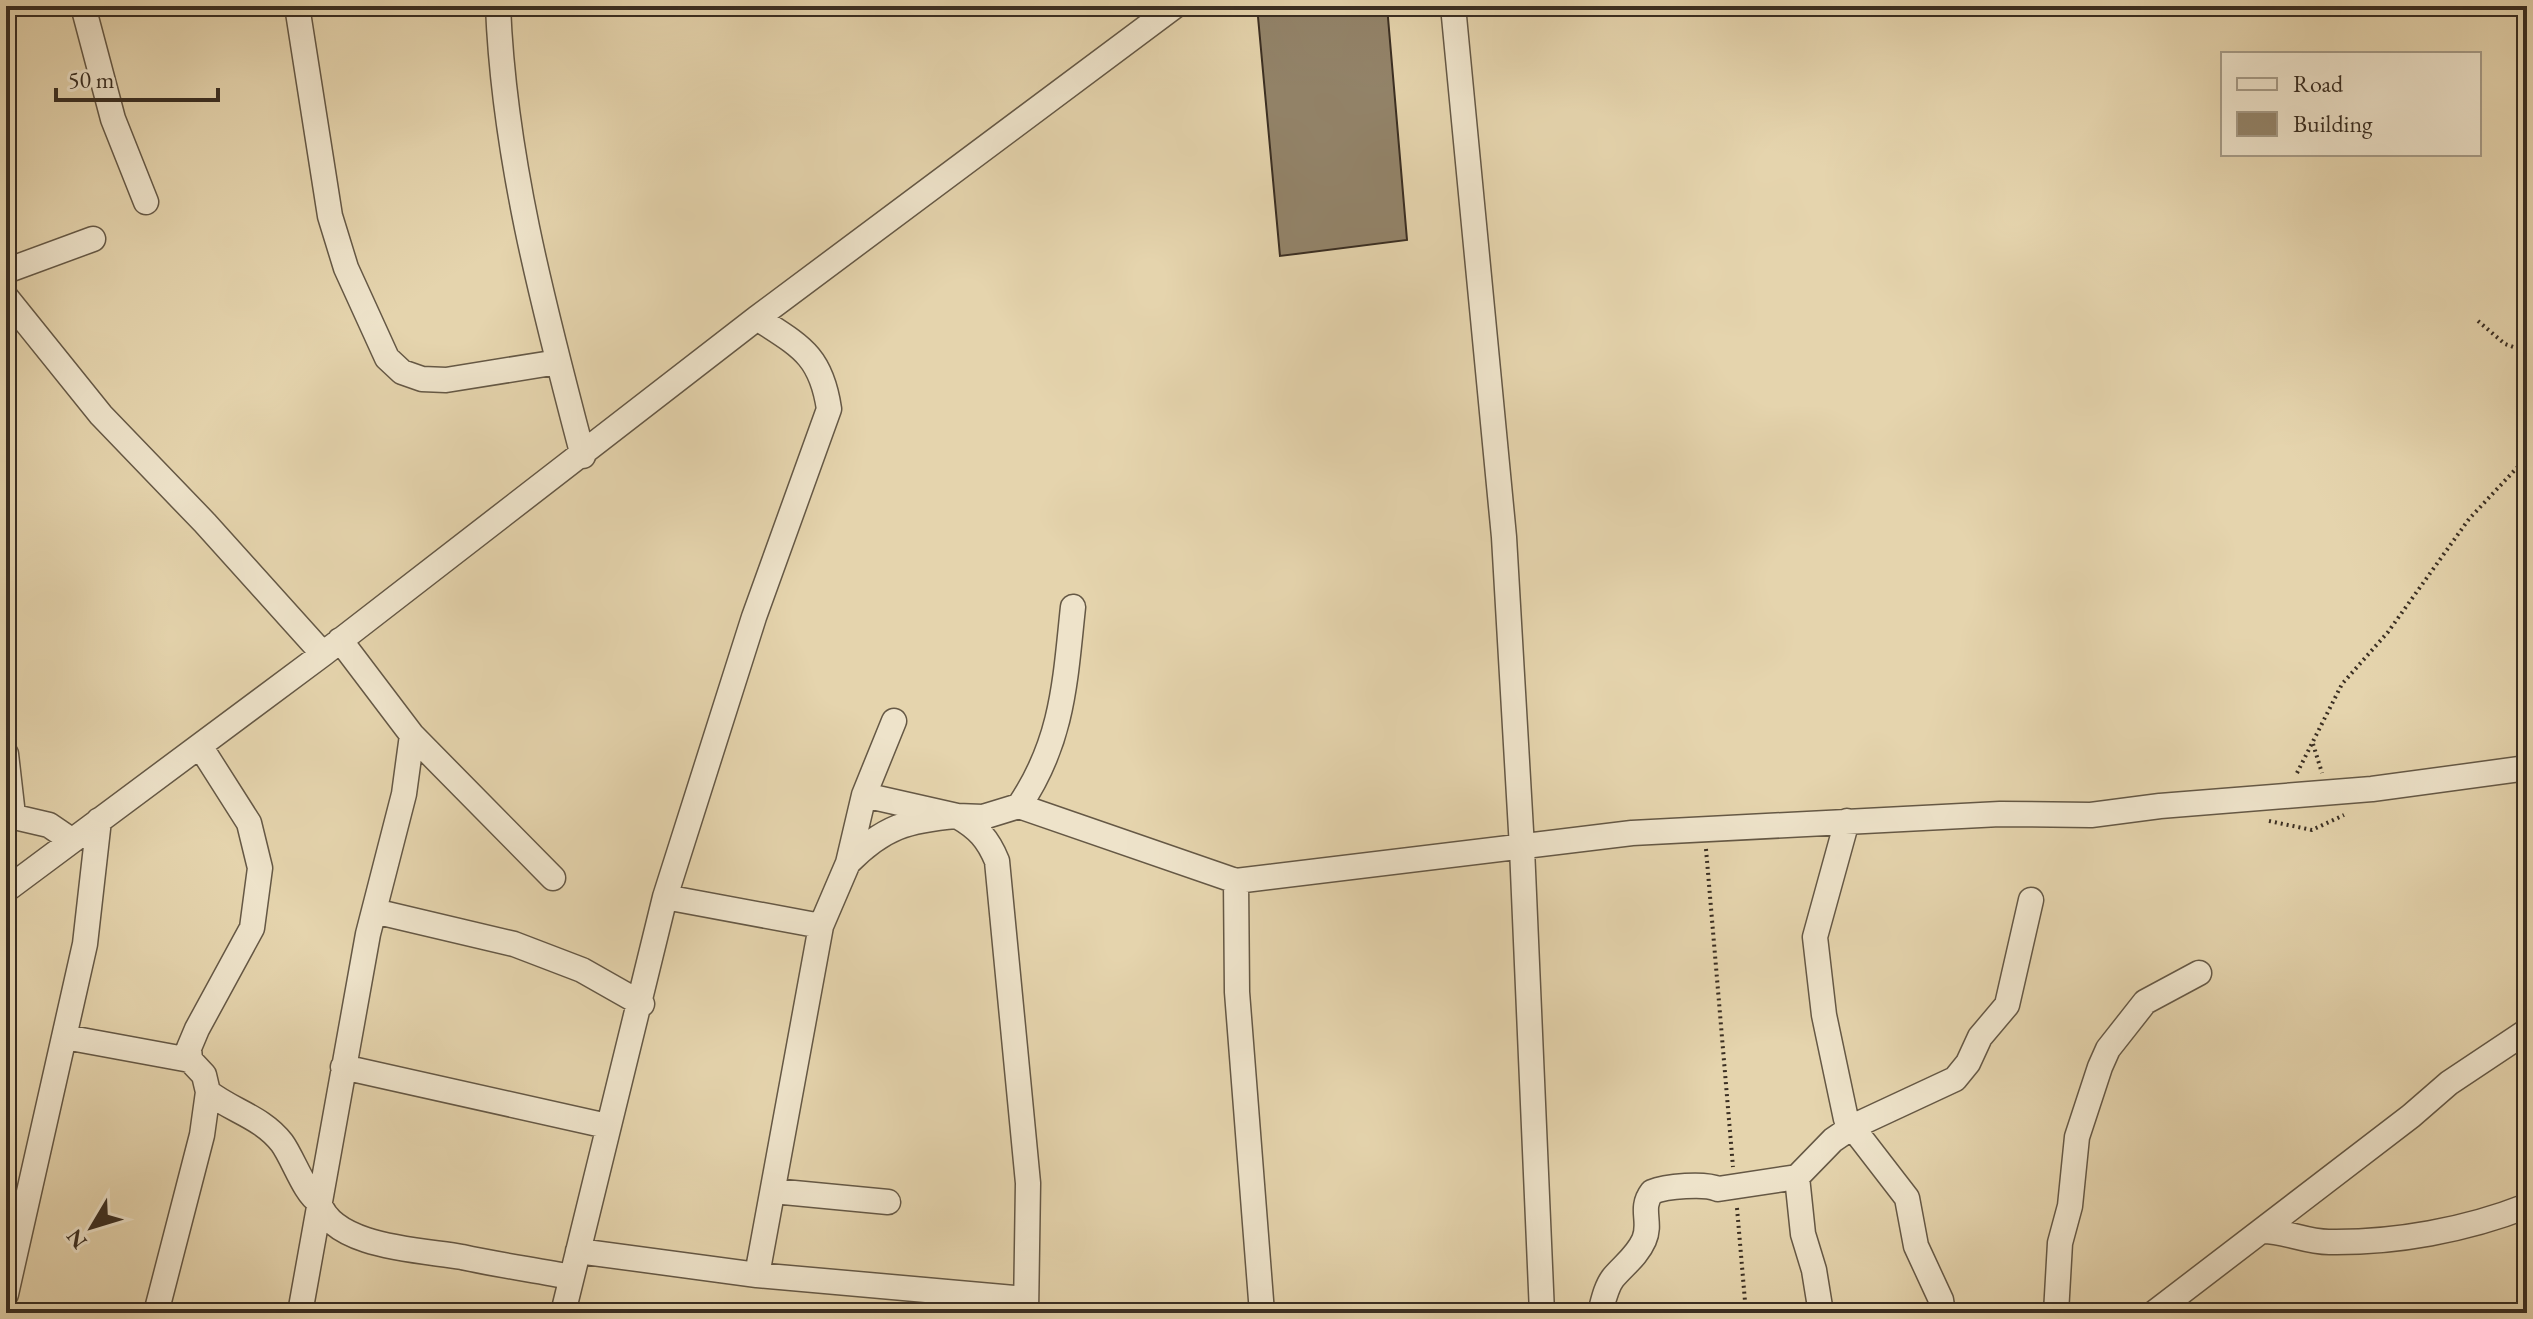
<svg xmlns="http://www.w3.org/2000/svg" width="2533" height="1319" font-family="'EB Garamond',serif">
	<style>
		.building { fill: #93846a; stroke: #3a2e22; stroke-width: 2 }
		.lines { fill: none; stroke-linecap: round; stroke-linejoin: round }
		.minor-casing { stroke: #655845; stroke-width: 27 }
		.path { stroke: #3a2e22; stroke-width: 4; stroke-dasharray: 2 4; stroke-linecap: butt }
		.minor { stroke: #eee3ca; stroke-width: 24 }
	</style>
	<rect width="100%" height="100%" fill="#e5d4ad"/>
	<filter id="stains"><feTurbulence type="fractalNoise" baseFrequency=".0025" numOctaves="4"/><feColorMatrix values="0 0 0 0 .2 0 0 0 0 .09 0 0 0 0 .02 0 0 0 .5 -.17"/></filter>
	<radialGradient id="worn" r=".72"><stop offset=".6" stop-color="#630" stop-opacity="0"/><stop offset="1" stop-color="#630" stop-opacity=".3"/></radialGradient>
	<path class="building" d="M1257 6H1387L1407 240 1280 256Z"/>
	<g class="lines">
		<defs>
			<path id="minor" d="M83 6 113 119 146 202
				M297 6 330 216 346 268 387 358 402 372 422 379 446 380 558 362
				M498 6C504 159 544 308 583 456
				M1453 6 1504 537 1522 848 1542 1313
				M6 271 93 239
				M6 297 101 415 205 523 323 654
				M340 640 412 735 553 878
				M6 754 13 815
				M864 795 957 816 983 817 1019 806 1236 881 1632 833 2000 814 2091 815 2160 806 2372 789 2527 768
				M1019 806C1063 741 1065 682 1073 607
				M6 815 49 825 71 840
				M1847 821 1815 937 1824 1015 1846 1119 1907 1198 1916 1246 1941 1300 1943 1313
				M848 863C883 827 908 820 957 816 978 828 988 839 997 861L1028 1183 1026 1313
				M1236 881 1237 992 1262 1313
				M6 890 323 654 757 318 1175 6
				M665 897 821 926
				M374 911 514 944 582 970 642 1004
				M65 1037 190 1060 204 1075 208 1092 202 1135 156 1313
				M190 1060 189 1048 197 1029 252 928 260 868 249 823 200 746
				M343 1067 607 1126
				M208 1092C232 1111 262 1117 282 1143 293 1158 305 1194 319 1202 333 1248 423 1250 462 1257 498 1265 535 1270 571 1277
				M773 1191 888 1202
				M2263 1231C2285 1231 2306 1242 2329 1242 2395 1243 2466 1230 2527 1206
				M578 1251 757 1275 1026 1299
				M757 1275 821 926 848 863 864 795 894 721
				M6 1294 85 944 99 820
				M300 1313 368 934 404 794 412 735
				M563 1313 665 897 754 617 829 409C821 355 800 346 757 318
				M1600 1313C1603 1302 1606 1287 1613 1278 1624 1265 1637 1256 1644 1240 1652 1222 1639 1209 1652 1192 1666 1186 1705 1183 1718 1189L1797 1177
				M1821 1313 1814 1270 1803 1234 1797 1177 1833 1140 1852 1127 1955 1079 1968 1063 1980 1037 2007 1005 2031 900
				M2056 1313 2060 1243 2070 1206 2077 1137 2100 1067 2108 1049 2145 1002 2199 973
				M2154 1313 2411 1116 2449 1083 2527 1031"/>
		</defs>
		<use href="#minor" class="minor-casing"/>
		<path class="path" d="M2478 321 2505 344 2527 352
			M2313 744 2322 773
			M2297 773 2342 684 2388 632 2469 519 2527 457
			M2269 821 2312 830 2344 815
			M1706 849 1733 1167
			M1737 1208 1746 1313"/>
		<use href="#minor" class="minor"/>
	</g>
	<rect width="2533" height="1319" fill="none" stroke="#e5d4ad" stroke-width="32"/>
	<rect x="8" y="8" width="2517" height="1303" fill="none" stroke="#3a2e22" stroke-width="4"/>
	<rect x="16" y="16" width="2501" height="1287" fill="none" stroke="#3a2e22" stroke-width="2"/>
	<rect x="2221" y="52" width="260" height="104" fill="#eee3ca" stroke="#a69b87" stroke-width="2"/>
	<rect x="2237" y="78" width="40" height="12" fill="#eee3ca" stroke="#a69b87" stroke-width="2"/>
	<text x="2293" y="92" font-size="24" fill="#3a2e22">Road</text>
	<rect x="2237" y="112" width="40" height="24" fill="#93846a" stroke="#a69b87" stroke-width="2"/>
	<text x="2293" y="132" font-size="24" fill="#3a2e22">Building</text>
	<g transform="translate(92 1227) rotate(232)" stroke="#eee3ca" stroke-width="6" paint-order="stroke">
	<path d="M0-6L14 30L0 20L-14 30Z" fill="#3a2e22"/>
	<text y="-12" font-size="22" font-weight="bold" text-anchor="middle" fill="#3a2e22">N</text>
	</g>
	<path d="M56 88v12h162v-12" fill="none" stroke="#3a2e22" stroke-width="4"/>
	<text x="68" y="88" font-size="24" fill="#3a2e22" stroke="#eee3ca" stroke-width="6" paint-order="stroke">50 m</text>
	<rect width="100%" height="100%" filter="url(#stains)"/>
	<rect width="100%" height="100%" fill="url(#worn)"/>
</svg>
